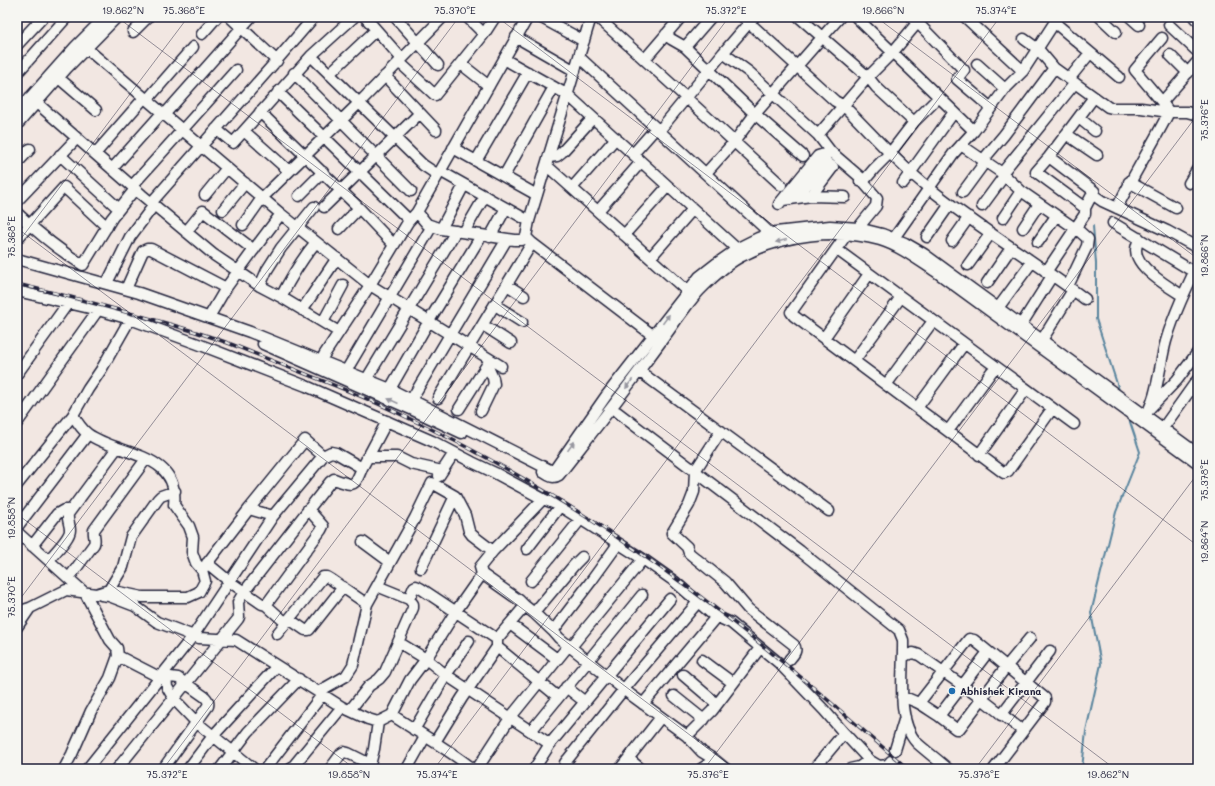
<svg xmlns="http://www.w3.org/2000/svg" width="1215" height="786" font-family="Mali,sans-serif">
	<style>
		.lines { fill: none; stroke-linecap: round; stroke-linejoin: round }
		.stream { stroke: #59849d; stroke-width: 2 }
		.minor-casing { stroke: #22223b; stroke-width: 13 }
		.minor { stroke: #f6f6f2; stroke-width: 10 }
		.rail-casing { stroke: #22223b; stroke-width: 3.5 }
		.rail { stroke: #f6f6f2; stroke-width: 2; stroke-dasharray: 6; stroke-linecap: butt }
		.oneway { fill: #9797a0 }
		.ticks { fill: none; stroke: #22223b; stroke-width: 1; stroke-opacity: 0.45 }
		.poi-dot { fill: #1f6fb2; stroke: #f6f6f2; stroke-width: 1.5 }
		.labels { text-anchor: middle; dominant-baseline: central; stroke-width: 3; stroke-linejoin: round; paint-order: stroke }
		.poi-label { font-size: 10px; font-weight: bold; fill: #22223b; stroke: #f6f6f2; text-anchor: start }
		.neatline { fill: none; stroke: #22223b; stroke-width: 1.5 }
		.ticks-label { font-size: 10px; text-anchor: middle; fill: #22223b }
	</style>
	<rect width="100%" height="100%" fill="#f2e7e2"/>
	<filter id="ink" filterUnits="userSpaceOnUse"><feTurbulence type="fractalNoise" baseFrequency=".025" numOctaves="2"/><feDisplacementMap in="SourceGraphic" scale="8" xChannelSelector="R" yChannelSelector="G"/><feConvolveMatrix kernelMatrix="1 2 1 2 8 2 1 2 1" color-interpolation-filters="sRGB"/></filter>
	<g filter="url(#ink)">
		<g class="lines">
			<path class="stream" d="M1093 226 1096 263V319L1120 393
				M1082 769 1086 731 1101 664 1091 613 1116 512 1140 452 1128 416"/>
			<defs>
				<path id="minor" d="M230 17 277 61
					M365 17 402 59
					M395 17 438 65
					M467 17 484 34
					M540 17 584 41
					M591 17 529 221 526 237 532 243 659 340
					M597 17C659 72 720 129 781 185
					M743 17 835 101 844 106C872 134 898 164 929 188 979 228 1034 261 1085 299
					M799 17 868 77 876 87 914 122
					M856 17 974 131
					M912 17 964 70 957 79 991 108
					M965 17 1023 71
					M1100 17 1116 32
					M1130 17 1139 25
					M1194 17 1198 21
					M1054 22 1119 77
					M1169 25 1198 52
					M133 32 148 17
					M202 34 217 17
					M666 34 671 39 685 47 755 114 803 156
					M516 37 575 71
					M1024 39 1038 49 1054 68 1108 107 1112 108H1141L1169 112H1187L1198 115
					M80 42 86 48 281 214 370 285 501 366
					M17 45 43 17
					M685 47 711 17
					M723 53 749 72 818 135 831 152 860 177V181L863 182 874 169 891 152 914 122 939 97
					M1170 55 1188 73
					M311 56 423 165 438 175
					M579 57 771 234
					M504 59 568 95 737 249
					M645 59 681 17
					M399 62 435 95 484 34 495 17
					M461 64 489 86
					M977 64 1005 89
					M19 71 67 17
					M294 73 411 191
					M54 74 96 110
					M329 74 376 30
					M385 76 436 130
					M1069 79 1090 53
					M278 92 409 220
					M30 97 142 195 214 255 260 286 281 297 339 332
					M147 100 193 47
					M1162 102 1198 61
					M17 112 75 47 105 17
					M260 112 359 208 394 245
					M164 115 251 17
					M1079 118 1095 131
					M17 125 67 68 117 17
					M216 129 233 143 311 56 354 17
					M244 131 289 171
					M659 131 723 53 754 17
					M1066 134 1097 155
					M818 135 868 77 893 52 918 22
					M961 145 1002 173 1021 191 1079 231 1088 239 1087 246 1068 286
					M453 148 537 195
					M95 154 144 98
					M633 154 656 128
					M60 155 119 209
					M549 157 557 156 562 152 593 118
					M983 160 1004 135 1054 68
					M476 161 528 72
					M17 163 30 149
					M546 165 687 291
					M112 169 162 113
					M440 171 529 221
					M706 173 734 142 755 114 840 17
					M1002 173 1075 83
					M504 176 554 87
					M1129 182 1176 208
					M903 183 954 112
					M1189 183 1198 168
					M132 186 236 70
					M572 188 616 138
					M963 192 985 162
					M1092 194 1102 201 1167 231 1198 248
					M205 195 227 168
					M299 196 323 172
					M811 196 833 167 818 156
					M797 197 826 161
					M783 200 811 196 845 197
					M17 201 77 138
					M151 203 271 67 314 17
					M779 204 818 156 831 152
					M982 206 1004 176
					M324 207 420 113
					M1085 208 1036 172 1049 157 1094 97
					M1117 208C1133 175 1153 144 1169 112L1162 102 1135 70 1162 38
					M223 210 245 183
					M598 211 641 162
					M417 212 427 224 441 229 515 240H522L526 237
					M17 213C37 232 59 250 83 265L112 218 135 189
					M1003 218 1021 191
					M1113 223 1194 272
					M243 225 262 198 359 103 443 17
					M858 228 876 206 877 198 863 182
					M1023 228 1039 204
					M339 229 359 208
					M441 229 464 185
					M849 231 792 311 791 312 794 316 1004 473 1008 471 1052 409
					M186 232 203 211 254 250
					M464 232 485 196
					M624 235 668 186
					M490 237 506 208
					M927 237 950 204
					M894 238 953 154 974 131 1005 89 1023 71 1058 17
					M1139 238C1138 242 1136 246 1136 250 1136 268 1169 287 1183 296
					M17 239 64 187 107 227
					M952 241 969 217
					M1038 242 1056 216
					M836 249 1074 424
					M650 258 693 209
					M17 259 139 293 250 332 390 389 552 471 555 469 606 396 699 277 717 263 740 247 758 238 776 232 830 226 858 228 882 234 905 243 924 254 1198 454
					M968 265 991 233
					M1046 272 1085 214V208L1094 191 1049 157
					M107 283 130 237 154 205
					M987 283 1011 248
					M507 285 524 296
					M260 286 267 270 281 248 314 207
					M126 289 143 251 147 249H151L226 288C244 263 262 238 281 214
					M17 291 98 310 130 319 198 344 306 386 432 441 472 462 495 473 543 499 560 506 643 559 674 581 713 615 731 623 779 663 824 710 844 733 869 760 879 766 888 765
					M281 297C291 277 302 259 316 242
					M495 305 522 322
					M998 308 1032 262
					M302 310 337 258
					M209 317 226 288
					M323 322 343 285
					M483 325 511 343
					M1021 325 1052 276
					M824 338 869 274
					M1042 340 1073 290
					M263 344 413 410 462 433
					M324 355 370 285 408 222 417 212 528 17
					M854 361 901 297
					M346 371 432 226
					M639 371 829 511
					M17 374 68 303
					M366 380 456 231
					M886 385 933 321
					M390 389 429 321 481 236
					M438 398 532 243
					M411 400 507 239
					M917 408 964 344
					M1150 408 1177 380 1198 352
					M459 409 490 360
					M481 411 494 384 493 378 487 365
					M617 412 800 551 899 630 903 640C904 669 895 720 917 743 927 752 938 760 948 769
					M1143 420C1158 399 1159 366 1166 341 1174 314 1186 289 1198 264
					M17 423 98 310
					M1163 428 1198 379
					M721 431 695 471 694 492 689 505 672 533 687 547 689 553 725 582 748 609 794 645C798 651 793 655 789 660
					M948 431 995 367
					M979 455 1026 389
					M367 457H397L411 464 442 471
					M543 472C549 476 553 479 559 475 587 439 615 404 642 367 654 351 666 335 677 319 686 307 694 295 704 286 713 277 731 261 742 256 782 235 836 228 880 240 900 246 918 260 935 271L1198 463
					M439 476 454 453
					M17 485 73 415 88 389 101 370 130 319
					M455 496 465 515 469 531 472 535 493 551
					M249 509 273 516 323 456
					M17 527 88 434
					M17 532 85 593 110 640 117 648 118 656 110 678 91 711 72 754 64 769
					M363 542 390 562
					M618 544 592 580 553 631 559 638 631 695 687 736 702 752 715 760 726 769
					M32 546 57 514 64 510H71
					M527 549 560 506
					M49 560C54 553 70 538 70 530 70 524 67 520 68 514L117 448
					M207 563 230 582 262 604 266 605 321 530 323 526 308 509
					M202 570 249 509 305 440 323 456 331 452 336 453 362 468 387 421
					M482 574 480 567 493 551 543 499
					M69 578 94 544C96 539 93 535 94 530L146 459
					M531 581 580 520
					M109 590 123 567 131 537 158 499 161 496 175 491
					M101 595 109 596 135 606 157 622 199 638 236 640 342 707 368 719 378 722
					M409 599 414 587 416 586 420 588 497 639
					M266 605 286 623
					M525 606 519 600 482 574 456 611 426 659 446 675 550 744
					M17 612 30 608 66 590 96 594 109 590 142 597H188L199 592 205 581 202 570 196 563 192 552 193 537 189 526 174 505C180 452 119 456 88 434 81 429 77 422 73 415
					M534 613 575 564 582 557
					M289 619 305 630H309L343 587
					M510 624 557 659
					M17 627 30 608
					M277 634 323 577H327L332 580 367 604
					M497 647 558 697
					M571 647 643 559
					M118 656 155 675 178 678 205 697C208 700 209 702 208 706L163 769
					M903 656 913 653 919 655 982 699 1023 731
					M702 660 733 683
					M683 675 717 704
					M166 677 167 687 174 699 196 722 254 769
					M566 687 585 702
					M318 692 346 676 353 665 367 604 415 518 432 483 455 496 421 568
					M674 696 704 720
					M902 697C917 700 926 708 939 716L988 652
					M919 703 969 639 974 640 1045 698V702L994 769
					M643 704 716 617
					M350 710 369 686 379 679 385 672 413 608V604L409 599 377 586
					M392 715 410 680 426 659 398 642
					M1001 715 1050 651
					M939 716 956 729H959L1006 667 1030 638
					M414 730 446 675 469 641
					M531 731 642 595
					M687 736 712 711 760 648
					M435 742 462 698 497 647V639L525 606 534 613 553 631
					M895 750 905 717
					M629 759 641 769
					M885 768 891 761 900 769
					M87 769 193 636 273 516
					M117 769 238 619 239 617 238 602 244 592 330 482 334 479C354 486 354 488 362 468
					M188 769 213 736 277 666
					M220 769 248 732 299 679
					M265 769 322 695
					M291 769 342 707
					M330 769 341 754 344 752 348 753 370 764
					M369 769 374 749 378 722 392 715C419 733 448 749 473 769
					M407 769 425 737
					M477 769 510 718 569 645
					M534 769 550 744 670 599
					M564 769 565 763 568 759 624 689 698 602
					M620 769 661 717
					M701 769 715 760
					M814 769 844 733
					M850 769 859 767 869 760"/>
			</defs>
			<use href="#minor" class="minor-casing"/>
			<use href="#minor" class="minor"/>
			<defs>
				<path id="rail" d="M17 284C52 292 87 301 122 311 152 319 182 327 211 337 236 345 259 356 283 365 323 381 364 396 402 415 492 457 579 509 660 567 747 629 827 699 908 769"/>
			</defs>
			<use href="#rail" class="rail-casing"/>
			<use href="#rail" class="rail"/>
		</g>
		<defs><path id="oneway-solid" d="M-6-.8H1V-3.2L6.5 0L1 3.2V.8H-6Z"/></defs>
		<g class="oneway">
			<use href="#oneway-solid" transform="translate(781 241) rotate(166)"/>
			<use href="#oneway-solid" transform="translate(666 319) rotate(-54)"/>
			<use href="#oneway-solid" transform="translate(629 384) rotate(127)"/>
			<use href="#oneway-solid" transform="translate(393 401) rotate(-156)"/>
			<use href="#oneway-solid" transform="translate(571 446) rotate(-55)"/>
		</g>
	</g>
	<path class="ticks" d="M117 17 1115 769M497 17 1198 546M876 17 1198 259M17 228 735 769M17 244 188 17M17 514 355 769M17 603 459 17M163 769 729 17M434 769 1000 17M704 769 1198 114M975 769 1198 473"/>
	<circle class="poi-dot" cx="952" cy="691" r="4"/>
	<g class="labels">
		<g class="poi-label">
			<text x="960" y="691">Abhishek Kirana</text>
		</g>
	</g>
	<rect width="1215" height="786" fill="none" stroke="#f6f6f2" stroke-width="44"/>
	<rect x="22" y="22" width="1171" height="742" class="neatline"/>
	<g class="ticks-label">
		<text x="123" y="14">19.862°N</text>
		<text x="184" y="14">75.368°E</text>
		<text x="455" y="14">75.370°E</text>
		<text x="726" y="14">75.372°E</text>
		<text x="883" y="14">19.866°N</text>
		<text x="996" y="14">75.374°E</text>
		<text transform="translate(1204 120) rotate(-90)" y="4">75.376°E</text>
		<text transform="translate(11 237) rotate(-90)" y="4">75.368°E</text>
		<text transform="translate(1204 256) rotate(-90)" y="4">19.866°N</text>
		<text transform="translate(1204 480) rotate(-90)" y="4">75.378°E</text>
		<text transform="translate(11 518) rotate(-90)" y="4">19.858°N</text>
		<text transform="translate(1204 542) rotate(-90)" y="4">19.864°N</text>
		<text transform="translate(11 597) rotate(-90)" y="4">75.370°E</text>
		<text x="167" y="778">75.372°E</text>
		<text x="349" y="778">19.858°N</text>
		<text x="437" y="778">75.374°E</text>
		<text x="708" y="778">75.376°E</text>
		<text x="979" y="778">75.378°E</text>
		<text x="1108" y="778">19.862°N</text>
	</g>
</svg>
